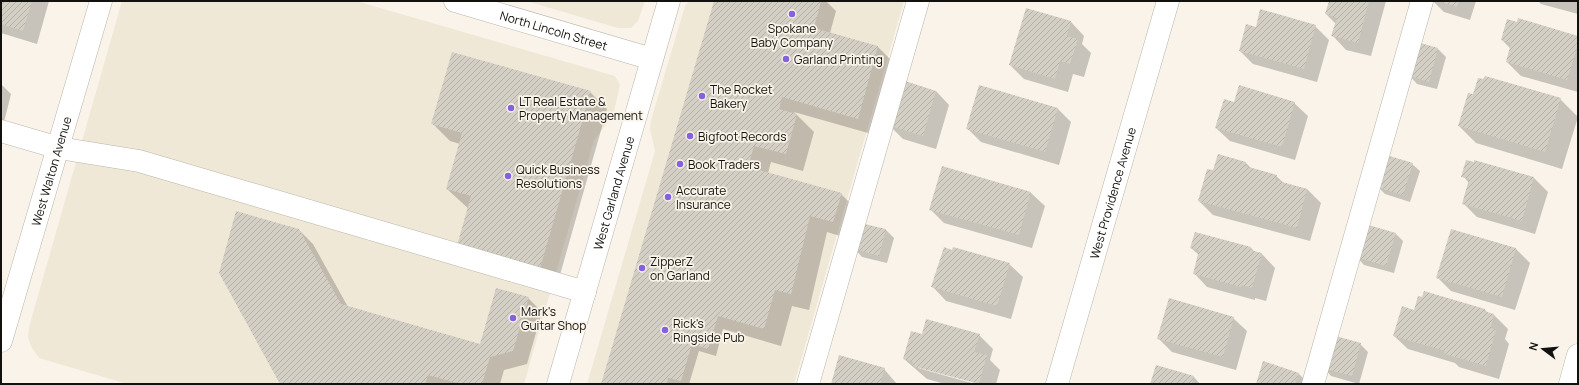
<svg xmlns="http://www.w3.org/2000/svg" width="1579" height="385" font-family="Manrope,sans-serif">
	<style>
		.built { fill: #f0e8d7 }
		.shadow { fill: #0003 }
		.building { fill: url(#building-hatch) }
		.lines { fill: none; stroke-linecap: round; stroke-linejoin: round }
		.minor-casing { stroke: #bab5ab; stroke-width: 23 }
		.minor { stroke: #fff; stroke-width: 22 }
		.poi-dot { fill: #8462dd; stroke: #f9f3e9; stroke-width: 1.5 }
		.labels { text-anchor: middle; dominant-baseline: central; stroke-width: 3.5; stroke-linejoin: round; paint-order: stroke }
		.poi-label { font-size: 12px; fill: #12110d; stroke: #f9f3e9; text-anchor: start }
		.street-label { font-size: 12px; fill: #12110d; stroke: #f9f3e9 }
	</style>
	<defs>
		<pattern id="building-hatch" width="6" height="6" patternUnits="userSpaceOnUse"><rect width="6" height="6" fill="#d4cfc5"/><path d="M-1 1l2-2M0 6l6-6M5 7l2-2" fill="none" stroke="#b5b1a8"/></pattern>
	</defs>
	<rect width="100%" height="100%" fill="#f9f3e9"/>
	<path class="built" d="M122 1H356L615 76 620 85 613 116 594 140 524 384H127L39 358 32 348 28 338 29 327Z
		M526 1H645L638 21 631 28H618Z
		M689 1H904L794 384H587L655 151 650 129 651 120 685 6Z"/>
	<path class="shadow" d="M1 1H49L37 44 1 33Z
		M715 1H826L836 11 830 33 878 47 895 64 875 135 794 112 814 132 803 171 771 162 768 173 841 194 858 211 850 239 827 232 809 310 792 306 781 346 723 329 716 356 699 351 689 384H602Z
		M1330 1H1386L1371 56 1346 50 1333 36 1336 24 1326 14Z
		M1433 1H1476L1470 20 1444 12Z
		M1538 1H1578V14L1541 4Z
		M1071 22 1084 36 1082 44 1091 53 1084 77 1073 74 1068 92 1024 79 1010 65Z
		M1315 26 1329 40 1317 82 1253 64 1240 51 1257 28Z
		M1578 37V92L1521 76 1507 62 1511 49 1502 40Z
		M1418 44 1438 49 1446 57 1437 89 1417 84 1410 76Z
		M1 84 11 94 2 130 1 129Z
		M936 91 949 105 936 149 903 139 889 125Z
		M590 92 607 109 556 289 447 189 460 144 450 141 433 124Z
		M1560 99 1578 117 1562 169 1476 143 1459 126Z
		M1294 103 1308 116 1295 160 1230 141 1216 128Z
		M1057 108 1071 122 1059 165 981 142 967 128Z
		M1218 155 1246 163 1252 169 1276 176 1284 183 1307 189 1321 203 1310 241 1213 215 1199 201 1214 172Z
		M1475 162 1534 178 1548 192 1535 234 1477 217 1463 203 1469 183 1463 176Z
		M1412 164 1420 171 1410 202 1385 194 1377 186Z
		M1031 193 1045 206 1032 248 944 223 931 210Z
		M861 224 886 230 894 238 887 263 862 257 855 249Z
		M299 230 313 244 348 307 481 345 528 298 542 312 527 364 504 370 500 384H281Z
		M1452 231 1516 249 1530 263 1515 310 1451 291 1438 278Z
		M1195 233 1251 248 1255 252 1262 254 1275 268 1266 301 1255 298V300L1207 287 1194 273 1199 255 1191 248Z
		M1395 233 1403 241 1394 273 1364 265 1357 257Z
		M953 251 1009 264 1023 277 1011 319 946 301 933 287Z
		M1484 309 1489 314 1494 315 1508 329 1505 339 1509 344 1499 379 1459 367 1455 363 1408 349 1394 336 1414 311Z
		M1233 318 1247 331 1236 370 1172 352 1158 338Z
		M922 335H979L993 349 990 360 1000 370 996 384H982L918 366V368L975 384H945L927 379 904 359Z
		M1360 344 1368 352 1359 384 1331 376 1324 368Z
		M884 369 897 384H832Z
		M1298 373 1306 381 1305 384H1257Z
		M1194 377 1200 384H1151Z"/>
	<path class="building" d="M1 1H32L23 31 1 24Z
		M714 1H821L814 28 878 46 858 119 782 97 779 109 797 114 786 154 754 146 748 167 842 193 833 222 810 216 791 294 775 290 764 329 718 316 708 349 692 344 681 381 668 378 667 384H601Z
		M1329 1H1369L1358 43 1331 36 1337 18 1325 14Z
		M1438 1H1459L1457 7Z
		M1026 8 1071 21 1067 36 1078 39 1070 64 1060 61 1055 79 1009 65Z
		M1260 9 1316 25 1304 69 1239 51 1246 24 1256 27Z
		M1518 18 1578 36V45L1567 80 1506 62 1511 43 1501 40 1507 19 1517 22Z
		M1417 42 1438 48 1429 82 1409 76Z
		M452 52 591 91 539 272 456 249 471 196 446 189 462 133 431 124Z
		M1485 76 1561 98 1545 152 1458 126 1468 93 1473 94 1478 78 1483 79Z
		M902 80 936 91 923 136 888 125Z
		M979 85 1058 108 1045 152 966 129Z
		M1239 85 1295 102 1282 147 1215 128 1224 99 1234 102Z
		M1218 154 1246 162 1245 166 1277 175 1275 180 1307 189 1297 228 1198 201 1207 169 1213 170Z
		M1386 155 1413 163 1403 195 1376 187Z
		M1466 160 1474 162V160L1534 177 1522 221 1462 204 1469 179 1461 177Z
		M942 166 1031 192 1019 235 929 210Z
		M236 211 299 229 341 304 480 344 496 288 529 297 513 351 490 357 482 384H461L428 375 425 384H280L219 273Z
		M860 223 886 229 879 256 854 249Z
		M1365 224 1396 233 1386 266 1355 257Z
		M1451 229 1516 248 1502 297 1436 278Z
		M1195 232 1251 247 1250 250 1262 253 1252 288 1242 285 1241 287 1193 274 1199 250 1190 248Z
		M944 247 952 250 953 247 1010 263 997 306 931 287Z
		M1424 291 1485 309 1484 311 1494 314 1491 328 1496 329 1486 366 1444 354 1445 351 1393 336 1402 306 1414 310 1418 296 1422 297Z
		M1169 298 1234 317 1223 357 1157 339Z
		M926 319 980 334 974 352 987 355 979 384 912 366 913 362 903 359 911 331 922 334Z
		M1332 335 1361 343 1352 376 1322 368Z
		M839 355 885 368 880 384H831Z
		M1263 361 1299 373 1295 384H1256Z
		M1156 365 1194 376 1192 384H1150Z"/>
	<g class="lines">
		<defs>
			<g id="minor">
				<path id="s1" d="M455 1 652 59"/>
				<path d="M1 131 59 148 139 161 585 292"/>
				<path id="s2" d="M1 341 101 1"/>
				<path id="s3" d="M558 384 669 1"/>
				<path d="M808 384 918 1"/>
				<path id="s4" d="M1057 384 1168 1"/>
				<path d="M1313 384 1422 1"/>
				<path d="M1570 384 1578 355"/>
			</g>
		</defs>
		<use href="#minor" class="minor-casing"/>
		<use href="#minor" class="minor"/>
	</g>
	<g class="poi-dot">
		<circle cx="792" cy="14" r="4"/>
		<circle cx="786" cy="59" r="4"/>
		<circle cx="702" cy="96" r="4"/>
		<circle cx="511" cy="108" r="4"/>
		<circle cx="690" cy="136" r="4"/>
		<circle cx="680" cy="164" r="4"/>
		<circle cx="508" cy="176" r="4"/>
		<circle cx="668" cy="197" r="4"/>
		<circle cx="642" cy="268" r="4"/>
		<circle cx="513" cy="318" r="4"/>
		<circle cx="665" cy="330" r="4"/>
	</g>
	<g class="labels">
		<g class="poi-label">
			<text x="792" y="28" text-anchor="middle">Spokane<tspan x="792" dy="14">Baby Company</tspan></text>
			<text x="794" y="59">Garland Printing</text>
			<text x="710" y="89">The Rocket<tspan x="710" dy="14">Bakery</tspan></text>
			<text x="519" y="101">LT Real Estate &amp;<tspan x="519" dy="14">Property Management</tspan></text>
			<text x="698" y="136">Bigfoot Records</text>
			<text x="688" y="164">Book Traders</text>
			<text x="516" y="169">Quick Business<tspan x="516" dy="14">Resolutions</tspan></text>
			<text x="676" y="190">Accurate<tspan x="676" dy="14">Insurance</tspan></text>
			<text x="650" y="261">ZipperZ<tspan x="650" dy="14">on Garland</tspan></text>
			<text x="521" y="311">Mark's<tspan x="521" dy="14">Guitar Shop</tspan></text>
			<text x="673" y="323">Rick's<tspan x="673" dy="14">Ringside Pub</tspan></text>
		</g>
		<g class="street-label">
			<text stroke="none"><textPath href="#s1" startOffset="103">North Lincoln Street</textPath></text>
			<text stroke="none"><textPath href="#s2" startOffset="177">West Walton Avenue</textPath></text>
			<text stroke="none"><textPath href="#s4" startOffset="199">West Providence Avenue</textPath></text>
			<text stroke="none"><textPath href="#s3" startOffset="199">West Garland Avenue</textPath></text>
		</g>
	</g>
	<rect width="1579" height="385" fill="none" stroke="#12110d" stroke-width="4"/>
	<g transform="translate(1543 349) rotate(286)" stroke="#f9f3e9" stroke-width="3" paint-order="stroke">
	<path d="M0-3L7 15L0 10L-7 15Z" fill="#12110d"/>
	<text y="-6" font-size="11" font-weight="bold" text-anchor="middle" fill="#12110d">N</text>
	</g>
</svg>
